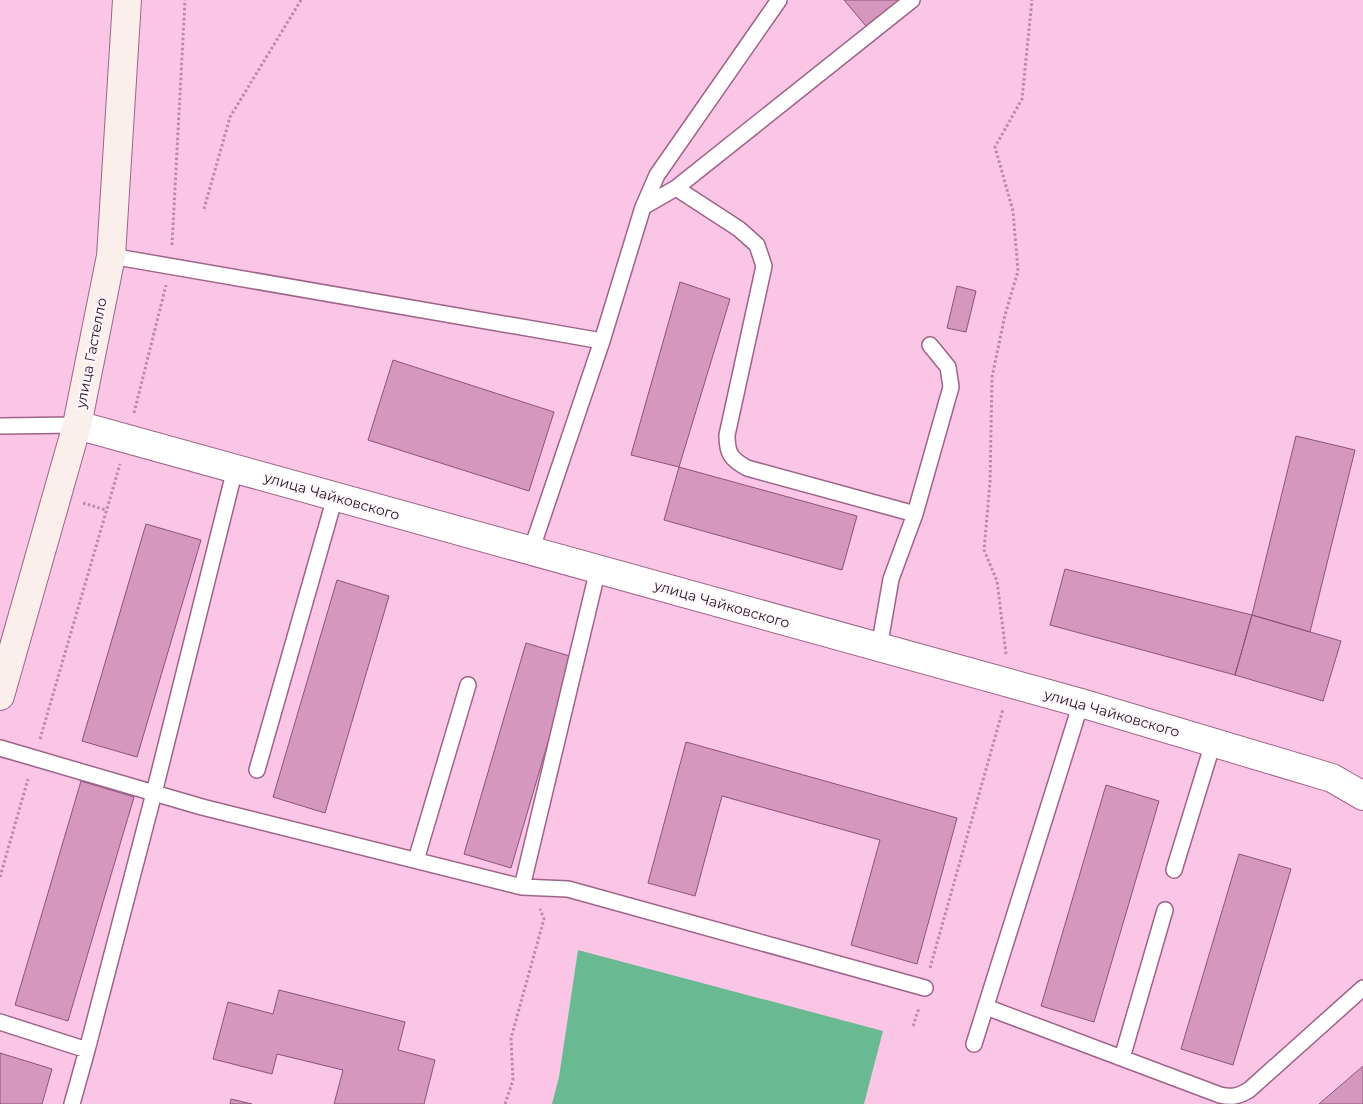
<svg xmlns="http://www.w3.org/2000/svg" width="1363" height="1104" font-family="Montserrat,sans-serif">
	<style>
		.green { fill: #69ba93 }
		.building { fill: #d697be; stroke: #8c5278 }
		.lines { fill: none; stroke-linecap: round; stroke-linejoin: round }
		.lane-casing { stroke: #9e6389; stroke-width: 18 }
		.street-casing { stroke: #9e6389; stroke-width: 30 }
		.secondary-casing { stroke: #9e6389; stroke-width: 30 }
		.path { stroke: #b68ba5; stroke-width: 3; stroke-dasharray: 2.5 2.5; stroke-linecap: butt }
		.lane { stroke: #fff; stroke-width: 15 }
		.street { stroke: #fff; stroke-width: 28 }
		.secondary { stroke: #fbefeb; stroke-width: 28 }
		.labels { text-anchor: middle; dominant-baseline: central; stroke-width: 4.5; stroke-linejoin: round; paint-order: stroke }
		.street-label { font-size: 14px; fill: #27101f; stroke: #fef7fb }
	</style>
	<rect width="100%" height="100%" fill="#fbc6e6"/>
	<path class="green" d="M578 950 883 1031 864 1104H552L559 1077Z"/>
	<path class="building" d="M844 0H908L871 32Z
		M680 282 730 299 679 467 631 455Z
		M957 286 976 291 966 332 947 328Z
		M393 360 554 412 529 491 368 440Z
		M1296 436 1355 450 1310 632 1252 615Z
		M679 467 857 516 842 570 664 520Z
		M146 524 201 540 137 757 82 741Z
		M1065 569 1252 615 1235 675 1050 625Z
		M337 580 389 596 325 813 273 797Z
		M1252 615 1341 641 1323 701 1235 675Z
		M526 643 573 657 511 868 464 854Z
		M686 742 957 818 917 964 851 945 880 840 722 796 695 896 648 883Z
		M81 781 134 797 68 1021 15 1005Z
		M1106 785 1159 801 1094 1022 1041 1006Z
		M1239 854 1291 869 1233 1065 1181 1049Z
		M279 990 405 1022 398 1050 435 1060 424 1104H334L343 1070 277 1054 272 1074 213 1059 228 1002 273 1014Z
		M0 1053 52 1069 42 1104H0Z
		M1363 1066V1104H1319Z
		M231 1099 252 1104H230Z"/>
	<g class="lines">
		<defs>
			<path id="lane" d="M676 188 739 229 757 245 764 266 727 435C727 454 731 459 747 468L915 514
				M643 207 676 188 912 0
				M111 256 602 341
				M0 426 77 425
				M531 551 602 341 643 207 657 175 779 0
				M879 648 891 579 915 514 951 387 948 367 930 345
				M0 748 202 807 522 887 568 889 925 988
				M257 770 335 497
				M416 860 468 685
				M1174 870 1213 743
				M522 887 598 569
				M986 1007 1220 1095C1232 1098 1239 1096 1249 1090L1363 988
				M0 1022 87 1050 154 793 235 469
				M974 1044 1081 703
				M1122 1058 1165 910
				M72 1104 87 1050"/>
			<path id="street" d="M77 425 1081 703 1332 778 1363 796"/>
			<path id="secondary" d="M0 696 77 425 111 256 127 0"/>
		</defs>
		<use href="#lane" class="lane-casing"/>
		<use href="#street" class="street-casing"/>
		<use href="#secondary" class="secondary-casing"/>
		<path class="path" d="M204 209 230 117 301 0
			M172 245 185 0
			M134 413 166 285
			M83 503 106 510
			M1006 654 997 581 984 550 990 482 992 377 1005 315 1018 271 1013 211 995 147 1022 99 1032 0
			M40 739 120 464
			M0 877 28 779
			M930 968 1003 709
			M913 1026 919 1008
			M505 1104 513 1080 511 1038 544 919 540 909"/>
		<use href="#lane" class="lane"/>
		<use href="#street" class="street"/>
		<use href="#secondary" class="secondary"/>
	</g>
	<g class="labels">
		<g class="street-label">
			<text transform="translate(91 353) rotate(-79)">улица Гастелло</text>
			<text transform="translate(332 496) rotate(16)">улица Чайковского</text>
			<text transform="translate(722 604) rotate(16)">улица Чайковского</text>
			<text transform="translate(1112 713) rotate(16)">улица Чайковского</text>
		</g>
	</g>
</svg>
